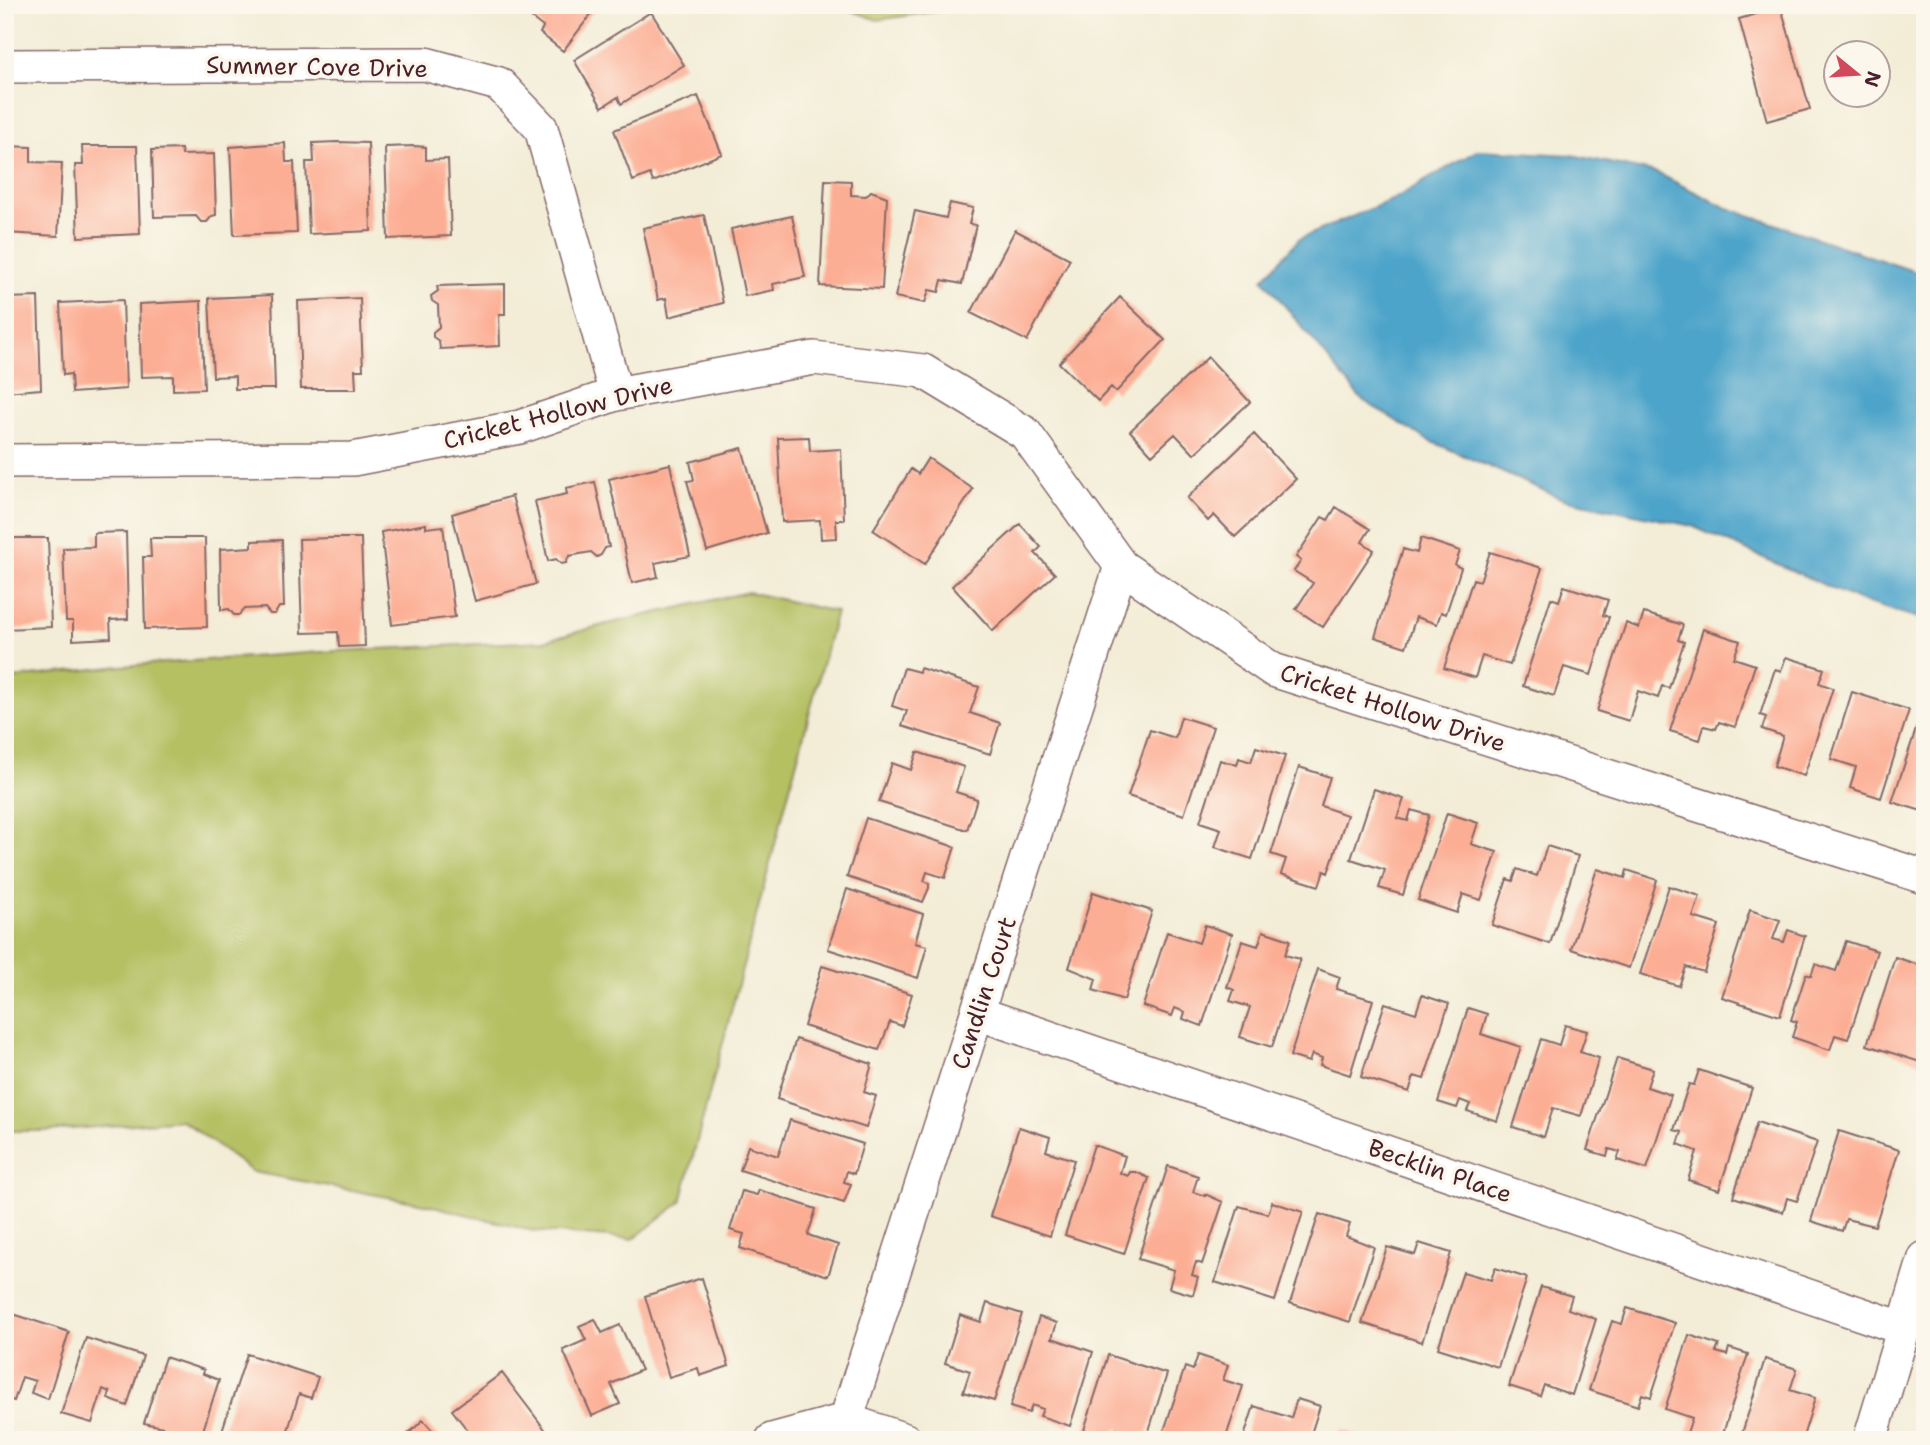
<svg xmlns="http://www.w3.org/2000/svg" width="1930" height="1445" font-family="'Shantell Sans',sans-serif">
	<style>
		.green { fill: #b4c062; stroke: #7f7046; stroke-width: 2 }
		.water { fill: #4da4ca; stroke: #4c627a; stroke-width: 2 }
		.building { fill: #fcae94 }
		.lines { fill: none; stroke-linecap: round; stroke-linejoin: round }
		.minor-casing { stroke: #856767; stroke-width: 36 }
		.minor { stroke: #fff; stroke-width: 33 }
		.labels { text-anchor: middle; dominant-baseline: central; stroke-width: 7; stroke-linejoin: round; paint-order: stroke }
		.street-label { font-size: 24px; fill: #4a1f2b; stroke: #fbf7ec }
	</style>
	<rect width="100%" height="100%" fill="#fbf7ec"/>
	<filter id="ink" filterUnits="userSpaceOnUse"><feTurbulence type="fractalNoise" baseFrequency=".0143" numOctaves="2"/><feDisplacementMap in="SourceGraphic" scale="14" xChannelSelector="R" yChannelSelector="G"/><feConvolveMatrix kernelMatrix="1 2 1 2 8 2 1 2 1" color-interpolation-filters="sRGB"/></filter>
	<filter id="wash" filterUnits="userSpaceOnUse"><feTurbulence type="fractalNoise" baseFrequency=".00686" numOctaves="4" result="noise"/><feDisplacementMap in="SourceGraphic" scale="28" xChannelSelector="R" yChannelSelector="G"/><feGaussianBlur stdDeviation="1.57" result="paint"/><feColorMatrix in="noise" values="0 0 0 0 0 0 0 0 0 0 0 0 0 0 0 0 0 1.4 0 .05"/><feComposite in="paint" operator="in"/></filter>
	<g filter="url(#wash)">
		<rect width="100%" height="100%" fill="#f3edd7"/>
		<path class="green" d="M837 5H982L877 20Z
			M748 592 836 612 681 1202 633 1239 533 1231 425 1204 253 1172 182 1120 48 1131H5V679L121 666 336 651 544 641 607 624Z"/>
		<path class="water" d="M1478 150 1572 155 1657 173 1725 207 1925 275V620L1858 600 1692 526 1563 499 1426 439 1361 399 1263 279 1299 239 1394 199Z"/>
		<g id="blocks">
			<path class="building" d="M519 5H598L563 51 540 33 543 27 517 7Z
				M1781 7 1810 109 1767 121 1739 19Z
				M651 12 684 65 621 104 618 97 602 107 574 60Z
				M698 96 722 154 653 182 650 174 633 181 614 130Z
				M337 142 368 143 371 231 309 234 306 162H314L313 143Z
				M285 143 286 162H294L297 233 234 235 230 147Z
				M5 146 31 147V162L62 163 58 236 5 233Z
				M82 146H137L140 234 78 237 75 165H83Z
				M414 146 426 147V160L448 159 451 236 388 239 385 147Z
				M181 149 182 155 214 154 216 215 212 216 207 222H201L196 216 154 217 152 150Z
				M825 180 851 181V195L866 196 871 191 887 197 882 289 820 286Z
				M950 203 973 208 969 224 976 225 962 284 942 280 939 292 929 290 925 303 895 297 915 211 946 218Z
				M704 215 723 303 669 317 666 298 658 300 643 228Z
				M792 216 805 277 773 284 774 290 745 296 731 229Z
				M1015 230 1070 259 1027 341 971 313Z
				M505 284V314H499L500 346 440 349 439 341 433 337V332L439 327 438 305 432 301 431 296 438 291 437 286Z
				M272 295 275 389H235V376L213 377 209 298Z
				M38 297 41 389 5 392V298Z
				M1120 297 1165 340 1116 392 1111 387 1098 401 1059 363Z
				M360 298 363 370H355L356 389H301L298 301Z
				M123 300 126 389 72 393 71 374 63 375 60 303Z
				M201 301 204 389 173 390V376L141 377 139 304Z
				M1208 357 1250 402 1194 454 1175 434 1152 455 1130 431Z
				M1254 434 1296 479 1235 537 1214 515 1208 521 1187 498Z
				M809 437 810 451 841 449 844 520H836L837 538 821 539 820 520 782 522 778 438Z
				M742 448 767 533 707 551 687 481 694 480 690 462Z
				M928 458 973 489 925 564 873 530 911 469 918 474Z
				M670 464 690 556 655 563 658 577 632 583 609 479Z
				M595 482 609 547 605 548 601 555 597 557 591 552 569 556 566 563 561 564 556 559 548 561 535 501 567 494 566 488Z
				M512 496 536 584 475 601 452 514Z
				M1336 507 1370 529 1362 542 1374 550 1323 627 1296 609 1313 583 1294 571 1301 561 1296 557 1322 517 1328 520Z
				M426 524V528L443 526 455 617 392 625 381 532Z
				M1020 524 1041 547 1035 553 1055 574 993 631 952 586Z
				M126 532 128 619 110 620 111 638 73 640V621H66L63 548 94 547V533Z
				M5 538H48L51 627 5 629Z
				M150 538H205L207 627 145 629 143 557H151Z
				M333 538H361L365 646 339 647 338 632 302 633 299 539Z
				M1421 538 1460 551 1455 565 1461 568 1446 614 1441 612 1437 624 1416 617 1406 647 1375 637 1403 549 1417 553Z
				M282 540 284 607H279L275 614H270L265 608 244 609 239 615H234L229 609 221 610 220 549 252 547V541Z
				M1490 552 1542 568 1510 665 1482 656 1475 678 1444 668 1473 579 1480 581Z
				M1564 586 1608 600 1603 615 1609 617 1591 675 1564 667 1554 696 1523 686 1551 598 1559 601Z
				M1644 613 1683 625 1678 640 1684 642 1669 688 1662 686 1658 698 1638 691 1629 721 1597 711 1626 623 1639 628Z
				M1703 629 1740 641 1734 658 1755 665 1735 727 1719 722 1716 729 1704 726 1700 740 1670 731Z
				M1786 657 1824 669 1819 683 1833 688 1804 776 1774 766 1783 736 1762 729 1766 717 1760 715 1775 669 1781 671Z
				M904 668 919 672 920 668 979 687 970 713 1000 723 990 754 902 726 907 711 892 706Z
				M1852 692 1909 710 1881 798 1850 788 1856 767 1831 759Z
				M1921 714 1925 715V802L1922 811 1892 802Z
				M1181 717 1213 727 1184 815 1128 796 1150 730 1175 738Z
				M1256 747 1285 756 1252 859 1215 847 1221 829 1200 822 1220 760 1237 765 1239 758 1251 762Z
				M917 752 964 767 956 792 977 799 967 830 879 802 892 763 911 770Z
				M1299 767 1330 777 1321 806 1347 815 1328 873 1324 871 1319 886 1281 874 1286 859 1271 854Z
				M1374 789 1404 799 1397 818 1408 821 1411 810 1429 815 1403 895 1379 888 1385 870 1351 859Z
				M1447 813 1478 823 1471 844 1497 852 1481 900 1463 894 1457 913 1418 900Z
				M866 818 955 847 945 878 927 872 924 881 929 883V888L923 902 847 877Z
				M1547 846 1578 856 1550 944 1492 925 1507 879 1513 881 1517 869 1537 876Z
				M1597 869 1625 878 1627 870 1657 880 1629 968 1571 949Z
				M1669 886 1700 896 1693 917 1719 925 1704 972 1686 967 1679 986 1640 974Z
				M847 889 923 914 915 943 927 946 918 978 828 949Z
				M1093 892 1152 911 1124 1000 1093 990 1096 979 1069 968Z
				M1750 910 1780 920 1773 939 1784 942 1788 930 1805 936 1780 1016 1722 997Z
				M1205 925 1232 934 1202 1026 1183 1019 1185 1012 1175 1008 1172 1016 1143 1006 1167 932 1199 943Z
				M1263 931 1290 940 1285 955 1300 959 1272 1047 1240 1037 1250 1007 1230 1001 1234 990 1227 987 1242 941 1258 946Z
				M1846 941 1877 951 1848 1039 1835 1035 1830 1050 1792 1037 1797 1022 1791 1020 1806 974 1811 976 1815 964 1836 971Z
				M1895 957 1925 967 1919 988 1925 990 1923 1063 1867 1045Z
				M822 966 912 994 902 1026 890 1022 879 1050 804 1026Z
				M1318 969 1340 977 1336 989 1373 1000 1350 1075 1320 1065 1322 1058 1312 1054 1309 1062 1290 1056Z
				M1422 995 1449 1004 1424 1079 1414 1076 1409 1092 1361 1077 1385 1003 1416 1013Z
				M1468 1008 1487 1014 1481 1034 1521 1047 1497 1121 1467 1111 1470 1104 1460 1100 1457 1108 1438 1102Z
				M1565 1025 1587 1031 1580 1052 1599 1058 1581 1116 1553 1108 1544 1137 1513 1127 1541 1039 1559 1045Z
				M796 1039 872 1064 864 1092 876 1096 866 1128 777 1099Z
				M1617 1058 1653 1069 1647 1087 1671 1095 1647 1169 1617 1160 1620 1152 1609 1149 1607 1156 1587 1150Z
				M1699 1070 1752 1088 1719 1190 1688 1180 1697 1151 1678 1144 1682 1132 1674 1130 1689 1084 1694 1085Z
				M790 1120 863 1144 854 1174 847 1171 844 1182 851 1184 844 1203 740 1170 748 1146 778 1156Z
				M1757 1122 1817 1142 1797 1201 1787 1198 1783 1212 1733 1197Z
				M1019 1127 1050 1137 1046 1151 1074 1160 1050 1236 990 1216Z
				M1839 1131 1899 1150 1875 1226 1846 1219 1842 1231 1811 1221Z
				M1094 1145 1125 1156 1120 1173 1128 1176 1130 1172H1136L1149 1178 1124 1254 1065 1235Z
				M1168 1166 1198 1176 1193 1192 1205 1196V1194L1223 1202 1202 1264 1196 1262 1192 1275 1198 1277 1193 1295 1169 1288 1174 1270 1138 1259Z
				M759 1190 816 1209 808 1235 838 1245 828 1276 740 1248 744 1234 730 1230 742 1191 757 1195Z
				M1272 1202 1303 1212 1275 1301 1215 1282 1239 1206 1268 1214Z
				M1319 1214 1350 1224 1346 1236 1374 1247 1350 1322 1290 1303Z
				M1419 1243 1451 1253 1422 1342 1362 1323 1387 1247 1415 1255Z
				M1495 1268 1527 1278 1498 1367 1438 1348 1463 1272 1491 1280Z
				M702 1278 729 1366 700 1376 698 1368 669 1377 645 1296Z
				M1541 1287 1572 1296 1568 1309 1596 1319 1572 1395 1544 1385 1540 1396 1509 1386Z
				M987 1303 1022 1314 994 1401 963 1392 970 1371 945 1363 960 1315 981 1322Z
				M1627 1308 1675 1323 1651 1397 1642 1394 1638 1406 1589 1390 1612 1321 1622 1324Z
				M10 1313 69 1332 48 1399 31 1393 35 1381 22 1377 14 1401 5 1398V1326Z
				M1039 1317 1057 1323 1052 1338 1093 1352 1070 1426 1040 1416 1043 1409 1032 1405 1029 1413 1010 1407Z
				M595 1319 602 1333 620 1325 641 1370 611 1384 620 1404 592 1416 563 1350 586 1340 579 1326Z
				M1689 1335 1719 1345 1716 1352 1727 1355 1729 1348 1748 1354 1721 1440 1685 1439 1692 1418 1665 1409Z
				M86 1338 143 1356 127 1406 108 1399 110 1392 103 1389 92 1423 61 1414Z
				M247 1354 318 1377 311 1398 299 1394 285 1440H219Z
				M1108 1355 1167 1374 1146 1440H1125L1127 1432 1117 1429 1114 1439 1084 1430Z
				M1198 1355 1228 1365 1223 1380 1243 1386 1225 1440H1210L1197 1436 1196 1440H1161L1185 1367 1193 1370Z
				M165 1357 204 1370 203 1374 219 1380 200 1440H160L163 1427 144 1423Z
				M1765 1359 1797 1369 1790 1390 1815 1398 1802 1440H1740Z
				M502 1373 553 1440H475L452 1410Z
				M1297 1399 1320 1406 1309 1440H1243L1254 1406 1291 1418Z
				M423 1420 441 1440H408L405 1437Z
				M1341 1430 1370 1439V1440H1338Z"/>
		</g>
	</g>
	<g filter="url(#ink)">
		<use href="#blocks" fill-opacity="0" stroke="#856767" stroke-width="2"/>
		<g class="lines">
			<defs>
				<path id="minor" d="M5 66 425 64 499 84 541 128 616 394
					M5 461 353 459 520 427 616 394 814 358 923 371 1025 433 1121 566 1273 670 1925 877
					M977 1013 1902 1328
					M846 1420 1121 566
					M772 1440 846 1420 905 1440
					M1870 1440 1925 1258"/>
			</defs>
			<use href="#minor" class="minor-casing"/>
			<use href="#minor" class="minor"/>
		</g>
	</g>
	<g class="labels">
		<g class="street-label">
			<text transform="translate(317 67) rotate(1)">Summer Cove Drive</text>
			<text transform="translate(558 413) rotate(-14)">Cricket Hollow Drive</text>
			<text transform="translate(1393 708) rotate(18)">Cricket Hollow Drive</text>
			<text transform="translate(984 993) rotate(-72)">Candlin Court</text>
			<text transform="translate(1440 1171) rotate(19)">Becklin Place</text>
		</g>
	</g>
	<rect width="1930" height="1445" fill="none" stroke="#fbf7ec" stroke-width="28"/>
	<g transform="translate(1857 74) rotate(108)"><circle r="33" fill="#fbf7ec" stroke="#b4a19f" stroke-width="2"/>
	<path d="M0-5L12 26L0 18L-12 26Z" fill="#d1495b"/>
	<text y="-10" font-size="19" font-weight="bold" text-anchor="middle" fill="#4a1f2b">N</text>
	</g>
</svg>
